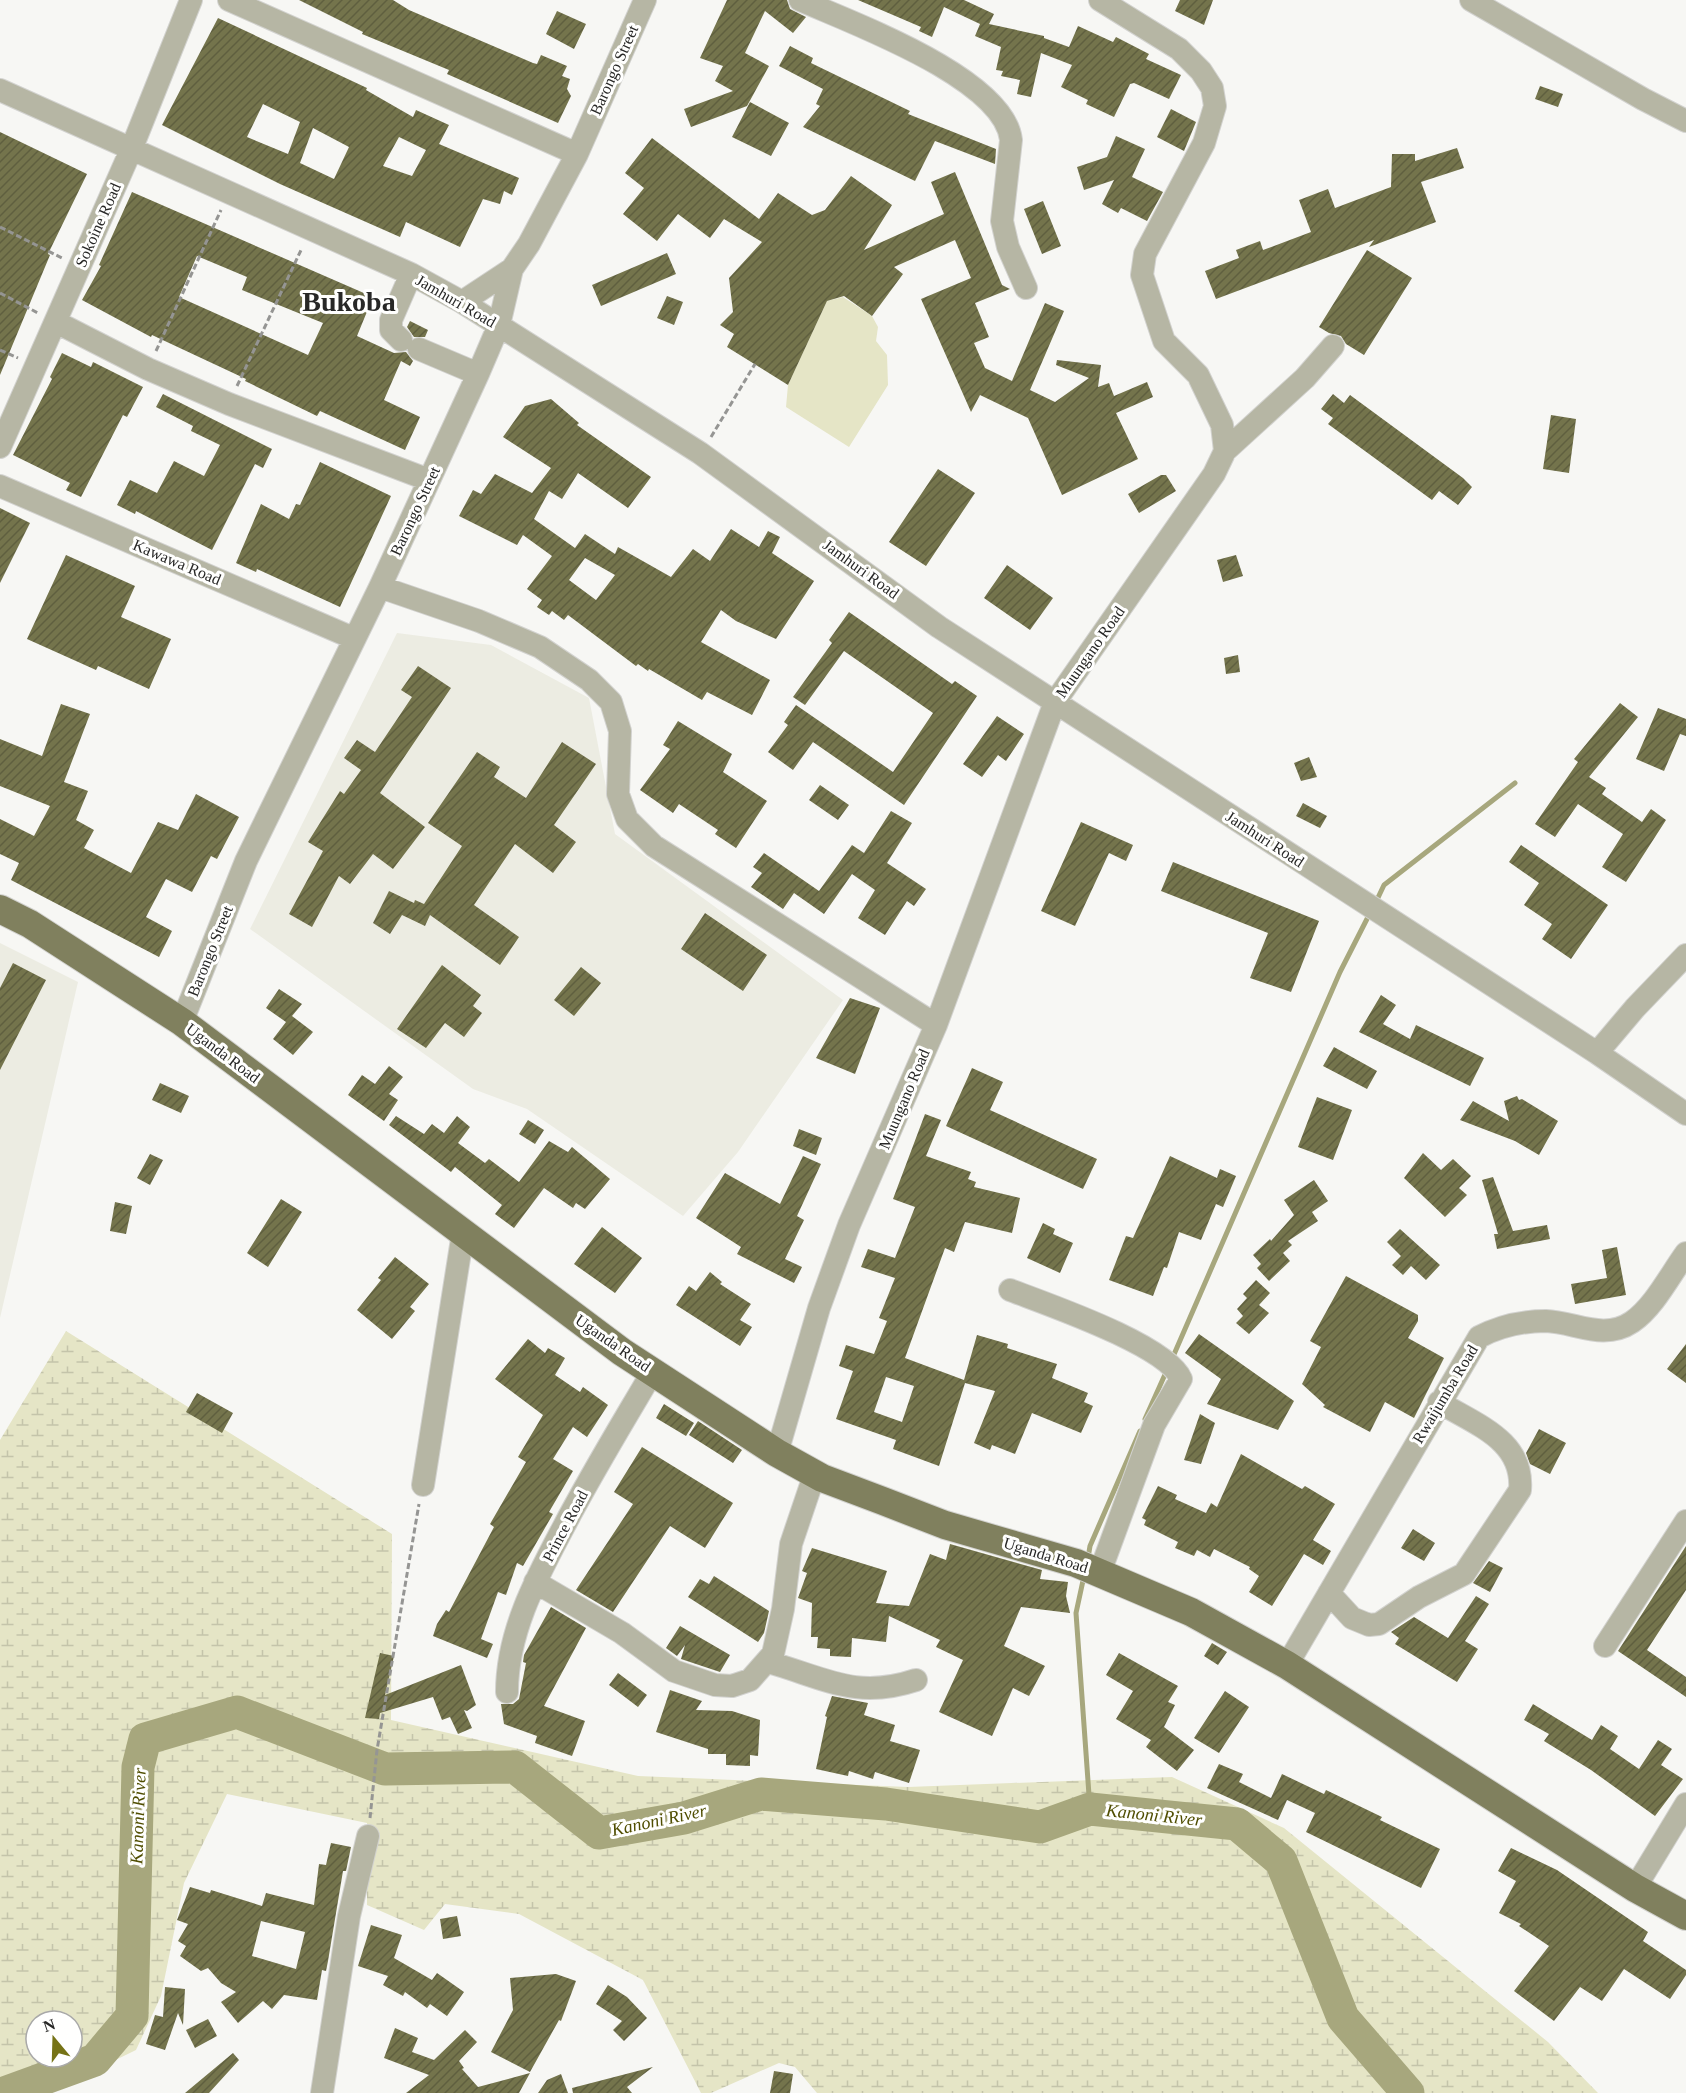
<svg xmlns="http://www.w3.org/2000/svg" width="1686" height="2093" font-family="'Times New Roman',serif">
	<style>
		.built { fill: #ecece2 }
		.green { fill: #e5e5c6 }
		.wetland { fill: url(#wetland-marsh); fill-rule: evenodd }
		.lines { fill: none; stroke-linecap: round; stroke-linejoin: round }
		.stream { stroke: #a7a77d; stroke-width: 5 }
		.river { stroke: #a7a77d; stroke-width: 33 }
		.building { fill: url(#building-hatch); fill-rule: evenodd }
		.minor-casing { stroke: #d2d2cf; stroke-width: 24 }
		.major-casing { stroke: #d2d2cf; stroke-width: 30 }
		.path { stroke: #959593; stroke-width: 3; stroke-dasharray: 6 3; stroke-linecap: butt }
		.minor { stroke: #b6b6a4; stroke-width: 22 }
		.major { stroke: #80805e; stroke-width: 28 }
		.labels { text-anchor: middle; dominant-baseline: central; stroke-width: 6; stroke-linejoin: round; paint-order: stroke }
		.street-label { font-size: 16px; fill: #272726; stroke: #fffffe }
		.water-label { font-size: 18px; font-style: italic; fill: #504e02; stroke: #fffffe }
		.town-label { font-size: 28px; font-weight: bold; fill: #272726; stroke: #fffffe }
	</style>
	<defs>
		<pattern id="wetland-marsh" width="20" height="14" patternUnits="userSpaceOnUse" patternTransform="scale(1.5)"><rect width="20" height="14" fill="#e5e5c6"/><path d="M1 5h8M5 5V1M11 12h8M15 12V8" fill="none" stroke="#c4c4aa"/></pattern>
		<pattern id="building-hatch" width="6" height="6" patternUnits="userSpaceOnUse" patternTransform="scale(1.5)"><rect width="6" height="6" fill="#74744c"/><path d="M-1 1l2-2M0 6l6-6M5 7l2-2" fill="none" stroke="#5f5f3f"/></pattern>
	</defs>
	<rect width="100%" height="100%" fill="#f7f7f4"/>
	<path class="built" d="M397 633 491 645 589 698 615 834 843 1000 738 1152 683 1216 527 1109 473 1089 250 929Z
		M0 943 78 982 0 1318Z"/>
	<path class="green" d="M843 297 872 316 878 327 876 341 887 355 888 385 849 447 786 407 788 385 827 301Z"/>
	<path class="wetland" d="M66 1331 392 1534 391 1720 638 1776 908 1787 1172 1777 1284 1828 1548 2042 1598 2093H817L795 2067 779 2063 711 2093H701L643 1980 519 1914 445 1904 424 1930 367 1905V1823L227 1794 184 1883 161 1996 136 2050 48 2093H0V1440ZM36 2021H72V2057H36Z"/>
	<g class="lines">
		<path class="stream" d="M1375 904 1384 885 1515 783
			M1172 1359 1340 972 1370 913
			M1145 1419 1167 1370
			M1088 1558 1090 1546 1140 1431
			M1084 1576 1076 1613 1090 1809"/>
		<path class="river" d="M4 2093 95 2060 132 2016 138 1767 145 1739 237 1712 385 1769 515 1767 599 1833 684 1818 761 1794 886 1804 1040 1827 1090 1809 1237 1824 1281 1861 1343 2018 1408 2093"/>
	</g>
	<path class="building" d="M299 0H393L409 10 533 63 537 64 541 55 567 66 562 76 570 79 567 89 571 96 558 123 447 74 449 70 362 34 363 32Z
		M727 0H787L790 9 806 17 793 33 765 11 745 53 769 66 747 106 691 127 684 109 733 91 715 81 723 66 700 58Z
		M858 0H964L994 14 989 24 1044 36V38L1069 47 1078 26 1113 42 1116 37 1149 54 1146 59 1181 75 1169 99 1134 83 1130 84 1114 117 1086 104 1088 100 1061 87 1072 65 1041 53 1031 97 1017 94 1020 80 1001 76 1003 71 996 70 1001 47 975 36 980 24 944 7 932 37 919 31 921 27Z
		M1180 0H1213L1204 25 1175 11Z
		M557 11 586 24 574 49 546 34Z
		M218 18 367 88 366 90 413 117 416 110 449 125 439 144 519 178 512 195 504 191 500 204 483 199 460 247 406 222 400 237 280 184 162 125ZM263 104 300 122 288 154 247 137ZM313 128 349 147 334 179 300 163ZM399 137 426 150 412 176 383 166Z
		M790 46 813 58 811 63 910 111 908 114 996 149 995 164 935 141 915 181 803 127 820 106 816 104 823 89 779 66Z
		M1540 86 1563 94 1558 107 1535 99Z
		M750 102 789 123 771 156 732 137Z
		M1171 109 1196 122 1184 151 1157 137Z
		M0 132 87 174 48 254 50 255 0 375Z
		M1116 136 1145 149 1132 177 1163 192 1147 221 1121 208 1118 213 1102 204 1114 180 1084 190 1077 167 1107 157Z
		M652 138 759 219 778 193 812 215 825 210 851 176 892 205 864 250 944 214 931 182 955 172 1002 285 1010 289 975 303 989 337 974 343 985 368 1012 381 1045 303 1064 311 1030 390 1055 402 1089 378 1056 365 1057 360 1101 365 1098 387 1109 383 1114 396 1147 382 1153 397 1116 413 1138 459 1062 495 1028 418 980 395 971 412 921 299 971 278 955 240 894 267 903 274 872 316 844 296 827 301 788 385 727 347 734 334 720 325 733 312 729 278 762 242 724 219 710 238 678 214 657 241 623 214 644 188 625 173Z
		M1457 148 1464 168 1421 182 1436 222 1369 247 1374 240 1216 299 1205 271 1239 258 1236 250 1260 241 1263 250 1311 232 1299 200 1328 189 1335 208 1391 187 1392 154H1415V161Z
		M132 192 373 297 357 336 394 353 406 352 413 361 410 366 401 361 384 400 420 417 405 450 320 411 317 416 245 381 246 379 152 335 151 337 82 300 101 266 99 265ZM197 256 247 277 242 290 323 323 308 355 179 297Z
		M1043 201 1061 246 1042 254 1024 209Z
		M1367 250 1412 278 1364 355 1346 344 1341 336 1329 333 1319 327Z
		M667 253 676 274 601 306 592 285Z
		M667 296 683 302 674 325 657 318Z
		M410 321 428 330 425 337H414L407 327Z
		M62 353 91 367 93 362 143 387 127 417 123 415 81 497 66 490 70 483 13 455 52 379 50 377Z
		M163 394 272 449 263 468 255 464 212 550 136 511 135 514 117 505 130 480 157 493 174 461 204 476 220 445 191 431 193 426 156 407Z
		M1333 394 1344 403 1350 395 1463 478 1472 487 1458 505 1439 491 1432 500 1328 424 1333 418 1321 409Z
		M551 399 579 423 577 425 651 477 628 508 578 473 562 499 549 491 534 519 575 548 585 534 615 554 618 547 671 577 693 549 710 561 731 529 759 547 768 531 780 537 772 553 814 581 776 639 736 621 721 610 701 642 770 680 752 715 707 692 702 700 649 669 648 671 638 664 636 666 568 615 564 620 552 611 549 615 537 607 542 600 527 589 552 556 523 535 517 545 459 516 473 490 481 494 495 474 532 493 551 468 503 437 525 406ZM585 558 615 575 596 600 569 580Z
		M1551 415 1576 419 1569 473 1543 469Z
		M320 462 391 496 340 607 257 569 256 572 236 563 261 504 289 519 296 504 300 505Z
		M938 469 975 493 926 566 889 542Z
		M1161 475H1166L1176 491 1139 513 1128 494Z
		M0 508 30 523 0 583Z
		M66 555 135 586 121 617 171 639 149 689 98 666 96 670 27 639Z
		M1236 555 1243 576 1223 582 1217 560Z
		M1007 565 1053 598 1030 630 984 598Z
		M849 612 952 684 955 681 977 696 904 805 813 742 793 770 768 752 788 725 784 722 796 705 893 772 933 713 844 651 805 705 793 697 832 643 829 640Z
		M1238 655 1240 672 1226 674 1224 658Z
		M418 666 451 688 380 793 425 827 393 869 373 854 350 884 339 876 312 927 289 914 323 851 308 842 340 791 344 794 361 770 344 758 357 740 375 752 412 697 401 690Z
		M1620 703 1638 717 1589 777 1606 788 1602 794 1642 822 1651 809 1666 820 1626 882 1602 867 1623 834 1578 804 1555 837 1535 824 1578 762 1574 759Z
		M61 704 90 714 64 782 88 791 76 820 94 830 84 848 131 873 158 822 178 830 196 794 239 817 217 859 211 856 192 892 166 879 146 917 172 931 159 957 11 880 19 863 0 854V819L34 836 50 806 0 786V739L42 756Z
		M1658 708 1686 719V736L1680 734 1664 771 1636 759Z
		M997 716 1024 734 1006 761 998 755 982 777 963 764Z
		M678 721 732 754 723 772 767 801 736 848 715 834 718 830 679 804 673 813 640 790 670 749 663 745Z
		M562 742 596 764 554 825 576 842 553 873 515 844 474 905 519 937 500 965 430 915 425 926 402 915 390 934 373 923 389 891 414 903 415 900 424 904 462 846 428 823 477 752 500 767 494 777 526 798Z
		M1309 757 1317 777 1301 781 1294 763Z
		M820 785 849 805 838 820 809 800Z
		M1303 803 1327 816 1320 828 1296 816Z
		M891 811 912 823 887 863 926 889 914 906 907 901 885 935 858 918 875 890 852 874 824 914 794 893 783 909 751 887 762 873 753 867 764 853 819 891 852 845 864 853Z
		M1081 822 1133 845 1126 861 1109 853 1075 926 1041 911Z
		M1521 845 1608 905 1571 959 1542 939 1552 924 1524 905 1539 883 1509 862Z
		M1173 862 1319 921 1291 992 1250 978 1268 933 1161 891Z
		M705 913 767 955 743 991 681 949Z
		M13 963 46 980 0 1070V988Z
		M442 965 481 995 473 1006 482 1013 464 1037 445 1023 426 1048 397 1029Z
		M581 967 601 983 574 1016 554 1000Z
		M279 989 302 1004 292 1016 313 1032 293 1055 273 1039 286 1022 266 1008Z
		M1381 995 1396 1005 1383 1024 1410 1039 1416 1025 1484 1058 1470 1086 1359 1032Z
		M850 998 880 1008 855 1074 816 1058Z
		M1334 1047 1377 1071 1367 1089 1323 1066Z
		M389 1066 403 1077 389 1094 398 1100 384 1121 348 1095 362 1075 375 1084Z
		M972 1068 1003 1082 990 1110 1097 1159 1083 1189 946 1126Z
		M160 1083 189 1096 181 1113 152 1100Z
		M1517 1096 1519 1100 1522 1099 1558 1121 1539 1155 1515 1141 1460 1120 1473 1101 1509 1121 1504 1101Z
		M1317 1097 1352 1110 1333 1160 1298 1147Z
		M925 1114 941 1120 926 1156 971 1172 968 1179 976 1182 974 1187 1020 1198 1012 1233 965 1222 954 1252 945 1248 905 1358 964 1380 977 1335 1008 1344 1007 1348 1057 1364 1052 1378 1088 1393 1084 1402 1093 1406 1081 1433 1032 1413 1015 1454 992 1445 990 1450 974 1443 995 1391 965 1383 939 1466 893 1449 896 1440 836 1419 853 1371 839 1366 846 1345 874 1354 887 1321 879 1318 895 1278 861 1267 868 1249 895 1258 915 1207 893 1199ZM886 1377 914 1386 902 1422 874 1412Z
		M396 1116 424 1134 432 1124 444 1133 457 1116 470 1127 458 1143 485 1163 489 1159 519 1182 549 1141 568 1152 572 1147 610 1179 585 1209 576 1203 573 1208 544 1188 514 1228 495 1214 502 1205 455 1167 451 1172 389 1125Z
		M528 1120 544 1130 535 1144 519 1134Z
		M799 1129 822 1138 816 1155 793 1146Z
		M1423 1153 1441 1170 1453 1159 1471 1176 1459 1188 1467 1195 1445 1217 1404 1178Z
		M150 1154 163 1160 150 1185 137 1178Z
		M803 1156 821 1164 797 1216 804 1220 785 1259 802 1267 794 1283 737 1254 741 1247 696 1218 725 1173 780 1204Z
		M1170 1156 1217 1178 1220 1169 1236 1176 1223 1207 1216 1204 1201 1240 1179 1232 1167 1268 1164 1267 1153 1296 1109 1280 1126 1236 1133 1238Z
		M1493 1177 1513 1231 1547 1225 1550 1239 1497 1249 1494 1234H1498L1482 1180Z
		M1314 1180 1328 1201 1312 1212 1318 1221 1288 1241 1292 1245 1283 1253 1290 1261 1269 1281 1257 1268 1261 1264 1253 1255 1270 1239 1271 1241 1294 1215 1284 1200Z
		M281 1199 302 1212 268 1267 247 1253Z
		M115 1202 132 1206 126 1234 110 1231Z
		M1043 1223 1055 1229 1053 1234 1073 1243 1060 1273 1027 1258Z
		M602 1227 642 1258 615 1293 574 1264Z
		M1400 1229 1440 1265 1426 1280 1411 1266 1403 1275 1392 1265 1401 1256 1387 1242Z
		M1617 1247 1626 1295 1575 1304 1571 1284 1607 1278 1602 1250Z
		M395 1257 429 1284 410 1307 415 1311 392 1339 357 1310 381 1280 378 1278Z
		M710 1272 722 1282 720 1284 751 1304 740 1320 752 1327 740 1346 676 1305 689 1286 696 1291Z
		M1346 1276 1418 1315V1321L1408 1338 1444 1358 1414 1418 1385 1402 1370 1432 1323 1407 1325 1405 1302 1384 1321 1347 1310 1341Z
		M1256 1280 1270 1293 1259 1305 1269 1313 1249 1334 1236 1323 1243 1316 1237 1309 1247 1298 1243 1294Z
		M1199 1334 1294 1401 1278 1430 1207 1404 1221 1379 1185 1353Z
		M528 1339 545 1353 548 1348 565 1358 555 1375 580 1392 583 1387 608 1405 587 1437 573 1427 553 1459 573 1471 549 1512 553 1514 523 1566 517 1563 506 1595 498 1592 481 1639 493 1644 487 1658 433 1636 437 1624 446 1610 449 1612 494 1527 490 1524 526 1462 518 1457 543 1415 495 1379Z
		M1686 1344V1383L1667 1369Z
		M197 1393 233 1413 222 1433 186 1412Z
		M664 1404 694 1423 686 1436 656 1418Z
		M1200 1414 1215 1423 1201 1464 1184 1460Z
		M698 1421 742 1450 733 1463 689 1435Z
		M1539 1429 1566 1443 1550 1474 1530 1464 1526 1453Z
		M642 1447 733 1503 705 1548 670 1526 613 1612 576 1590 633 1504 614 1492Z
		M1241 1454 1302 1489 1305 1486 1335 1504 1313 1540 1331 1551 1323 1565 1304 1554 1272 1606 1249 1592 1259 1576 1249 1569 1250 1567 1214 1549 1210 1557 1197 1550 1194 1556 1175 1548 1178 1542 1144 1525 1146 1520 1142 1518 1158 1486 1177 1495 1175 1499 1206 1513 1211 1503 1217 1507Z
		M1413 1529 1435 1543 1424 1561 1401 1548Z
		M950 1544 1042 1570 1040 1579 1068 1582 1066 1596 1070 1613 1021 1607 1004 1646 1045 1666 1029 1696 1013 1688 992 1736 939 1712 963 1660 936 1647 940 1640 889 1616 886 1642 852 1638 851 1657 830 1656V1649L817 1648 818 1637H811L812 1603 798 1598 807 1573 802 1571 812 1548 887 1571 876 1603 909 1606 930 1554 946 1560Z
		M1686 1546V1590L1647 1650 1686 1677V1697L1618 1651Z
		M1489 1561 1503 1568 1490 1592 1473 1583Z
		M714 1576 769 1611 764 1633 758 1642 688 1597 700 1579 709 1584Z
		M1476 1596 1489 1604 1465 1641 1478 1649 1457 1682 1395 1644 1399 1638 1391 1632 1414 1617 1448 1638Z
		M551 1607 586 1628 544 1706 585 1721 572 1756 535 1743 537 1736 504 1724 501 1704H513L519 1699 526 1663 523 1662 524 1655Z
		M680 1626 730 1655 720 1672 681 1659 685 1645 677 1656 666 1648Z
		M1212 1643 1227 1652 1218 1665 1204 1656Z
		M380 1653 394 1656 385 1695 461 1665 476 1705 467 1711 464 1710 472 1728 458 1734 450 1717 442 1720 433 1697 380 1713 379 1719 365 1718Z
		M1119 1653 1178 1686 1168 1702 1175 1705 1164 1727 1194 1750 1177 1771 1146 1747 1151 1740 1116 1719 1133 1691 1106 1675Z
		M618 1673 647 1695 638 1707 609 1685Z
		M670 1690 702 1701 696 1710 732 1711 760 1720 758 1756 750 1755V1766L726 1765V1754H708V1749L656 1732Z
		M1225 1691 1249 1707 1219 1753 1194 1738Z
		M832 1696 868 1703 864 1715 895 1725 890 1741 920 1750 909 1783 875 1772 873 1779 849 1771 848 1776 816 1769 827 1717 825 1716Z
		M1533 1704 1592 1740 1601 1725 1618 1736 1610 1749 1639 1769 1658 1740 1672 1749 1661 1765 1683 1779 1655 1816 1591 1770 1544 1741 1549 1734 1524 1720Z
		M1219 1764 1243 1774 1239 1782 1271 1798 1282 1774 1324 1794 1326 1790 1382 1817 1380 1820 1440 1849 1421 1888 1306 1832 1315 1813 1287 1800 1278 1820 1207 1788Z
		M331 1843 351 1847 346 1871H343L328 1961 326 1971 322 1970 317 2000 284 1995 272 2009 263 2001 238 2023 221 2002 236 1992 221 1983 208 1968 201 1971 180 1956 186 1946 178 1941 188 1924 177 1920 190 1887 210 1893 211 1890 262 1906 266 1893 314 1905 319 1864 326 1865ZM261 1921 305 1932 296 1969 252 1956Z
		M1511 1848 1557 1870 1648 1932 1643 1941 1686 1970V1975L1670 1999 1624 1969 1602 2001 1580 1987 1554 2021 1514 1991 1549 1946 1519 1926 1521 1924 1499 1913 1516 1881 1498 1871Z
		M457 1916 461 1936 443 1939 440 1919Z
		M371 1925 402 1935 394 1958 432 1980 437 1973 464 1992 447 2016 430 2004 427 2008 405 1992 403 1996 383 1985 388 1976 358 1966Z
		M556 1974 576 1981 561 2021 559 2020 530 2072 491 2052 513 2010 510 1978Z
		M608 1985 627 1997 647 2018 624 2041 613 2030 622 2021 596 2004Z
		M165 1987 185 1989 183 2025 178 2013 165 2050 146 2044 155 2015 163 2017Z
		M208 2019 217 2036 195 2048 186 2030Z
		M395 2028 418 2038 412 2052 434 2060 465 2030 477 2042 459 2061 464 2068 462 2069 478 2087 530 2073 519 2093H406L429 2075 384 2058Z
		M233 2053 239 2060 209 2093H185Z
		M653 2067 627 2087 632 2093H573L572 2088Z
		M774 2071 793 2074 790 2093H770Z
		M561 2074 568 2093H538L547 2080Z"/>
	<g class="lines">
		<defs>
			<path id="minor" d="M229 0 577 154
				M800 0C852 23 1004 78 1011 140L1002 221 1008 247 1026 288
				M1471 0 1643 99 1686 121
				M0 90 411 274 462 302 700 453 939 627 1597 1053 1686 1114
				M462 302 512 269
				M56 322 148 369 229 404 429 480
				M401 340 391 330V320L411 274
				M419 349 478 374
				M0 447 131 150 191 0
				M1225 451 1305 378 1333 346
				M0 486 353 638
				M380 587 479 621 540 647 589 680 611 702 620 731 618 794 627 819 654 846 936 1025
				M182 1022 246 861 380 587 478 374 499 325 512 269 529 244 577 154 645 0
				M1597 1053 1635 1008 1686 955
				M1010 1290C1046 1304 1167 1345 1181 1379L1154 1425 1100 1572
				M777 1453 819 1308 849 1225 936 1025 1055 702 1214 474 1225 451 1222 425 1198 375 1164 341 1142 275 1145 254 1204 143 1215 106 1212 88 1201 71 1179 49 1100 0
				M423 1485 463 1233
				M535 1582 622 1633 674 1671 715 1685 732 1686 750 1680 773 1654 783 1609 791 1544 815 1473
				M1329 1593 1352 1618 1369 1625 1379 1624 1419 1597 1464 1574 1520 1490C1524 1440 1476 1425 1439 1402
				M1605 1646 1686 1521
				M768 1662C825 1678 856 1700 916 1680
				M1287 1665 1479 1337C1500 1326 1523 1321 1546 1321 1575 1322 1604 1341 1632 1322 1654 1307 1670 1275 1686 1253
				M507 1692C507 1633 535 1581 562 1530 590 1476 622 1424 653 1371
				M1635 1888 1686 1804
				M322 2093 349 1916 368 1836"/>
			<path id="major" d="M0 909 30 924 182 1022 622 1352 777 1453 822 1478 883 1501 945 1525 1076 1563 1191 1612 1287 1665 1635 1888 1686 1916"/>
		</defs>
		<use href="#minor" class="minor-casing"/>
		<use href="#major" class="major-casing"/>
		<path class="path" d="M0 227 62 258
			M0 293 38 313
			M0 350 18 358
			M156 351 221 210
			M237 386 302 248
			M711 437 755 364
			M370 1818 377 1750 419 1504"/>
		<use href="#minor" class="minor"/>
		<use href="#major" class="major"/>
	</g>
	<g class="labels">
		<g class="street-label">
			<text transform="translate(614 70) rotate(-66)">Barongo Street</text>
			<text transform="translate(98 225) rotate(-66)">Sokoine Road</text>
			<text transform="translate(456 301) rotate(30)">Jamhuri Road</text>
			<text transform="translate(415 511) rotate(-65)">Barongo Street</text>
			<text transform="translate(177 562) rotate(23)">Kawawa Road</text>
			<text transform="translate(861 569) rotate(36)">Jamhuri Road</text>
			<text transform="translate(1090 652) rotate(-55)">Muungano Road</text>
			<text transform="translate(1265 839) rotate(33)">Jamhuri Road</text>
			<text transform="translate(210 951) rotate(-68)">Barongo Street</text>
			<text transform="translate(223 1053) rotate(37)">Uganda Road</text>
			<text transform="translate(904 1099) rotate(-67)">Muungano Road</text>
			<text transform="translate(613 1343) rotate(35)">Uganda Road</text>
			<text transform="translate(1445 1394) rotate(-59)">Rwaijumba Road</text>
			<text transform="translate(565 1526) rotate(-62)">Prince Road</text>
			<text transform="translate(1046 1555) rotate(17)">Uganda Road</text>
		</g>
		<g class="water-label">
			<text transform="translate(1154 1815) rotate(6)">Kanoni River</text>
			<text transform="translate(138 1816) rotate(-88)">Kanoni River</text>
			<text transform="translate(659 1820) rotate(-12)">Kanoni River</text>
		</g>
		<g class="town-label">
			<text x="349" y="301">Bukoba</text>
		</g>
	</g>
	<g transform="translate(54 2039) rotate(341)"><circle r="28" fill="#fffffe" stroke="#a9a9a8" stroke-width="1.5"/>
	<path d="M0-4.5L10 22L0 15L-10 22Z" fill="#767316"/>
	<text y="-9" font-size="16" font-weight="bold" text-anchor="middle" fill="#272726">N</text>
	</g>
</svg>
